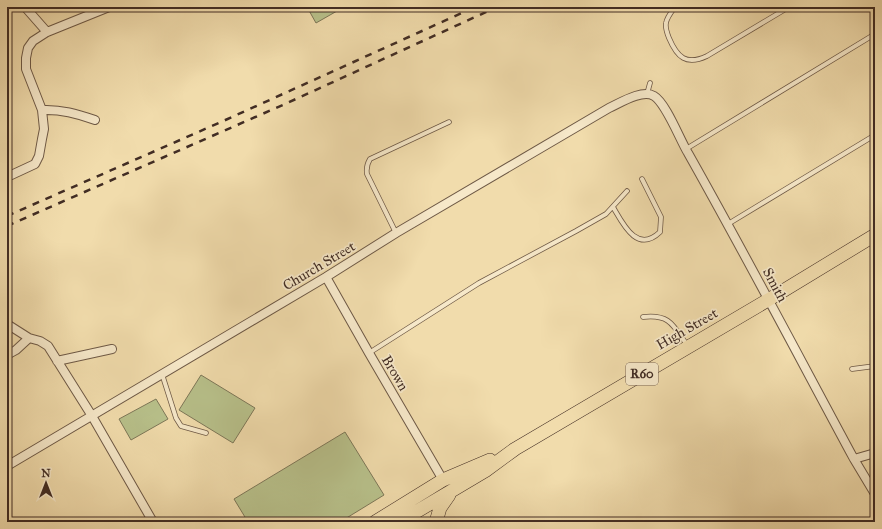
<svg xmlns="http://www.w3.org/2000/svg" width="882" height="529" font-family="'IM FELL Great Primer',serif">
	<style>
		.green { fill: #b8c18b; stroke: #7d7758 }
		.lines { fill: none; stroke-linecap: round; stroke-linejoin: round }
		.service-casing { stroke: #6e5946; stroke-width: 5.5 }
		.minor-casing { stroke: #6e5946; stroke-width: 10 }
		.primary-casing { stroke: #422d24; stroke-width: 14 }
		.service { stroke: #f6e8c9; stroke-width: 4 }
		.minor { stroke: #f6e8c9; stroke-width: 8 }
		.primary { stroke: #f1dcac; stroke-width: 13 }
		.rail { stroke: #422d24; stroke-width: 2.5; stroke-dasharray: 7 7; stroke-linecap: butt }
		.labels { text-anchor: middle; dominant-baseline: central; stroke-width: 3.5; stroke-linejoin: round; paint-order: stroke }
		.shield { fill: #f6e8c9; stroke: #786556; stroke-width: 1 }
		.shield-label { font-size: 13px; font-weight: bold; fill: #422d24 }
		.street-label { font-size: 14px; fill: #422d24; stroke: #f6e8c9 }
	</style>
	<rect width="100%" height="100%" fill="#f1dcac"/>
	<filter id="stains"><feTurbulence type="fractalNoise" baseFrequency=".005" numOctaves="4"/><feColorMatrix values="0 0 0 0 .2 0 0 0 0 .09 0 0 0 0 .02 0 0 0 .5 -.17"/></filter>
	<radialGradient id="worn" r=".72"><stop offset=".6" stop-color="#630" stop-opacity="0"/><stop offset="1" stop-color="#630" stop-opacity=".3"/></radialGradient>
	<path class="green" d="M307 7H344L316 23Z
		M201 375 255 408 233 443 179 410Z
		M156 399 168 419 131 440 119 419Z
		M345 432 384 495 340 522H248L234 499Z"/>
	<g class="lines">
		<defs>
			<path id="service" d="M675 7C672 11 667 17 666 23 665 28 667 33 669 38 677 57 686 66 707 56L789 7
				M647 94 650 83
				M686 149 875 34
				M613 207C623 224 637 254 660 232L661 217 642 179
				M728 224 875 135
				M396 233 367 174C366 168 367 164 370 159L449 122
				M643 317C670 314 673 325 687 345
				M369 353 479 283 576 231 606 214 627 191
				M852 369 875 366
				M162 374 176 418 181 426 206 433"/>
			<path id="minor" d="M25 7 47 32
				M42 110C61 109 77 114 95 120
				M7 177 35 164 39 156 42 139 44 129 42 110 26 69V58L28 48 33 41 47 32 109 7
				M326 277 369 353 443 480
				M7 324 29 338 40 341 48 346 92 416 153 522
				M7 355 16 350 29 338
				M57 361 112 349
				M854 459 875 453
				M7 466 326 277 396 233 609 108C620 103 642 89 654 96 666 103 680 140 688 153 745 254 799 357 854 459L875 494"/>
			<path id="primary" d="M375 522 443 480 490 460
				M399 522 485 471 515 449 768 300 875 235
				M436 522 440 508 449 495"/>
		</defs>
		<use href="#service" class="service-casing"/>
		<use href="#minor" class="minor-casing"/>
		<use href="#primary" class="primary-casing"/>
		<use href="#service" class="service"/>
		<use href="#minor" class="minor"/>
		<use href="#primary" class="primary"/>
		<path class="rail" d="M7 216 221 122 475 7
			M7 226 285 104 497 7"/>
	</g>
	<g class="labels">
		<rect class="shield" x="626" y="363" width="32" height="22" rx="3"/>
		<g class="shield-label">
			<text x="642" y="374">R60</text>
		</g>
		<g class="street-label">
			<text transform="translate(319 266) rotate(-31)">Church Street</text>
			<text transform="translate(775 285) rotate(62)">Smith</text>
			<text transform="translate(687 329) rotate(-30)">High Street</text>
			<text transform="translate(395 373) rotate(59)">Brown</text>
		</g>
	</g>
	<rect width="882" height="529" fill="none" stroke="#f1dcac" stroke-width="24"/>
	<rect x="8" y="8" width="866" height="513" fill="none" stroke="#422d24" stroke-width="2"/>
	<rect x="12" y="12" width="858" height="505" fill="none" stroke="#422d24"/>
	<g transform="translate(46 483)" stroke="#f6e8c9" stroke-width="3" paint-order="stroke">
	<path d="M0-3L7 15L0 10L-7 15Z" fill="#422d24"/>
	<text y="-6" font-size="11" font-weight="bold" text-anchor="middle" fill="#422d24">N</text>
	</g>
	<rect width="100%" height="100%" filter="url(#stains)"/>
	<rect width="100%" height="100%" fill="url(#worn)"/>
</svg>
